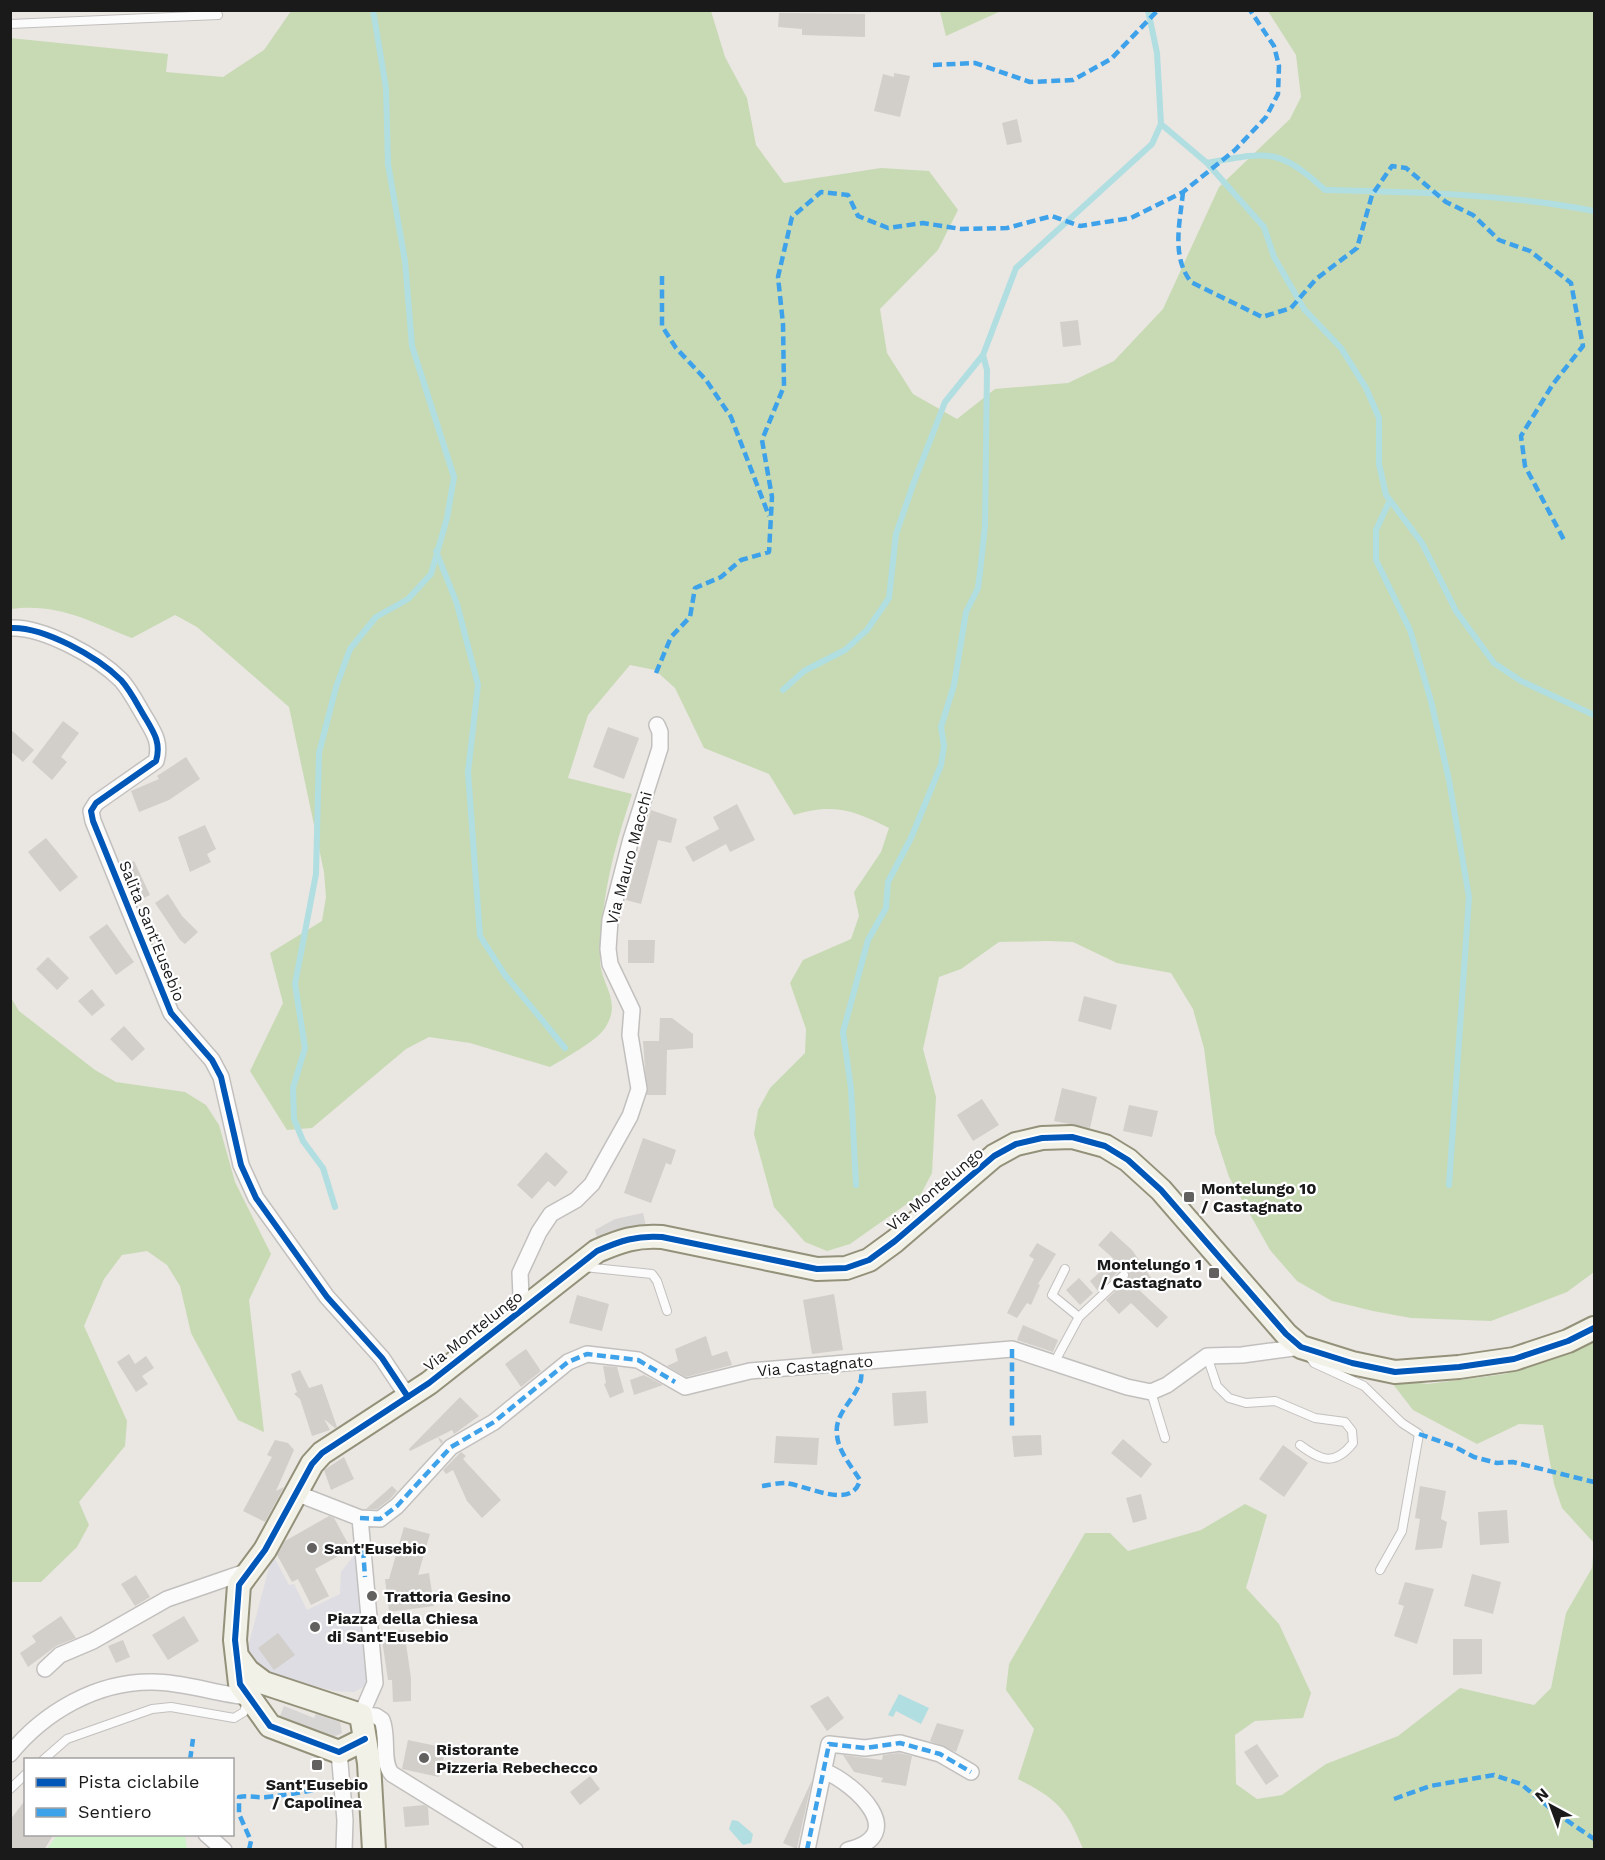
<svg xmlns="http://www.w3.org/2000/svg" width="1605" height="1860" font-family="'Work Sans',sans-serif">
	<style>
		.forest { fill: #c8dab4 }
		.park { fill: #cff4c9 }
		.parking { fill: #d8d6d4 }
		.plaza { fill: #dddde3 }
		.water { fill: #b1dee1 }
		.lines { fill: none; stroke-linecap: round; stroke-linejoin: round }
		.stream { stroke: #b1dee1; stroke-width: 6 }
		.building { fill: #d2ceca }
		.lane-casing { stroke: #c2c0be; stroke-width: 10 }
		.street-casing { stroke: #c2c0be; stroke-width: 18 }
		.secondary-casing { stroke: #94917a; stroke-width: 26 }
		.lane { stroke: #fcfbfb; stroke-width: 8 }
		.street { stroke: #fcfbfb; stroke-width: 15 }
		.secondary { stroke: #f2f1e7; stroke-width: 22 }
		.quiet { stroke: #3da2ea; stroke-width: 4.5; stroke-dasharray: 9 4.5; stroke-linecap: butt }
		.cycleway-casing { stroke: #fff; stroke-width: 10 }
		.cycleway { stroke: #0057b8; stroke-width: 6 }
		.poi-dot { fill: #636160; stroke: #fff; stroke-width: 2 }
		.labels { text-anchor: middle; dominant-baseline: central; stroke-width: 4.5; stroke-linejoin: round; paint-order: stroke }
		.street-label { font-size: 16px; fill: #1a1a1a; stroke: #fff }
		.poi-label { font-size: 16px; font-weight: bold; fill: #1a1a1a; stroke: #fff; text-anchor: start }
	</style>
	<rect width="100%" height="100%" fill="#eae6e2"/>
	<path class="forest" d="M943 10H1001V11L946 36 940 12Z
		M291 11H711L725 57 747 98 756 145 784 183 881 168 929 171 958 210 938 250 880 309 887 353 913 394 957 419 995 389 1068 383 1114 361 1163 309 1219 187 1290 119 1301 97 1296 55 1268 11H1594V1272L1567 1292 1491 1321 1411 1318 1373 1311 1332 1301 1297 1281 1270 1250 1229 1177 1215 1134 1204 1048 1193 1009 1171 973 1117 963 1073 942 1048 941 999 942 961 969 939 977 923 1049 936 1097 932 1173 921 1194 850 1244 827 1251 805 1242 774 1207 754 1134 758 1110 770 1088 805 1053 806 1029 790 983 803 960 851 939 859 916 854 892 881 852 889 828C853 810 833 803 794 815L769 774 704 748 675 688 655 670 630 665 588 715 568 778 632 794C613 852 601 898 600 959 600 985 623 1000 605 1028 598 1040 562 1060 550 1067L470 1043 429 1037 406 1049 312 1128 287 1130 250 1071 283 1003 270 953 322 921 326 897 324 872 289 707 197 627 175 615 132 638C88 621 59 603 11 609L10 38 168 54 166 72 223 77 264 50Z
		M11 998 19 1011 95 1070 116 1082 185 1092 206 1105 219 1125 235 1182 271 1254 249 1300 264 1432 238 1420 191 1333 180 1286 167 1265 147 1251 122 1255 104 1279 84 1326 127 1421 125 1446 79 1502 89 1525 77 1547 41 1582H11Z
		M1594 1339V1849H1083C1067 1809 1057 1799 1018 1779L1034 1729 1006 1690 1009 1664 1085 1533H1110L1128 1551 1201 1530 1245 1504 1267 1515 1246 1588 1279 1624 1311 1693 1303 1718 1255 1721 1235 1735 1236 1784 1257 1799 1282 1795 1326 1764 1398 1736 1460 1688 1534 1705 1551 1688 1566 1613 1592 1568 1594 1543 1562 1508 1554 1484 1543 1425 1519 1424 1477 1444 1413 1410 1389 1379 1428 1384 1505 1374Z"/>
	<path class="park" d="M58 1834 185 1835 187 1849H47Z"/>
	<path class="parking" d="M643 1213 646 1226 598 1243 595 1230 615 1219Z
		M284 1706 314 1718 316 1713 340 1722 342 1733 326 1740 324 1734 318 1736 315 1730 309 1733 307 1728 301 1729 298 1723 291 1725 289 1720 283 1723 280 1716Z"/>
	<path class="plaza" d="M355 1554 368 1557 383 1677 354 1692 335 1691 260 1673 247 1651 271 1560 275 1559 289 1585 294 1584 307 1610 340 1594 341 1572Z"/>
	<path class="water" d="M899 1694 929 1708 921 1724 896 1711 893 1717 888 1715Z
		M732 1820 738 1821 753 1834 751 1843 743 1845 729 1829Z"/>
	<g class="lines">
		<path class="stream" d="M1161 124 1207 163 1264 227 1274 257 1304 309 1341 348 1366 388 1379 418V464L1386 495 1422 543 1456 611 1494 663 1521 681 1594 715
			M1207 163C1267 152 1278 147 1325 190 1414 192 1508 194 1594 211
			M1390 500 1376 530V560L1410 630 1431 701 1449 780 1469 897 1449 1185
			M436 551 457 604 478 685 468 772 480 936 505 975 565 1048
			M783 690 804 671 845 650 867 630 889 598 896 534 914 482 945 402 983 355 1016 268 1152 144 1161 124 1157 53 1148 10
			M856 1185 851 1088 843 1032 868 940 886 908 888 882 911 838 941 765 944 746 941 727 954 685 966 612 978 588 980 572 985 526 987 370 983 355
			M335 1207 323 1168 303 1141 294 1119 293 1088 305 1048 295 984 316 874 319 753 336 687 350 649 376 617 408 599 431 574 447 518 454 477 412 346 405 261 388 164 386 88 373 10"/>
	</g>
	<path class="building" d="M779 13 865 14V37L802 35V29L778 27Z
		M894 73 910 76 900 117 874 111 883 74 894 77Z
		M1017 119 1022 142 1007 145 1002 123Z
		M1078 320 1081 345 1063 347 1060 322Z
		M63 721 79 733 61 757 67 762 52 780 32 762Z
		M608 727 639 738 624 779 593 767Z
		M10 729 34 750 23 762 10 751Z
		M186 757 200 779 169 800 139 812 131 791 159 779 157 776Z
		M737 804 755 840 730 852 726 844 693 862 685 847 719 829 713 817Z
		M651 810 677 819 671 843 658 840 641 904 626 900Z
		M205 825 216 849 207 854 211 862 190 872 178 837Z
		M46 838 78 877 60 892 28 852Z
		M134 861 150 895 136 902 122 867Z
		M168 894 182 916 198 932 185 944 180 940 155 903Z
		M107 924 134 962 116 975 89 937Z
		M628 940H655L654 963H628Z
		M48 957 69 978 57 990 36 969Z
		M92 989 105 1005 92 1016 78 1001Z
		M1084 996 1117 1005 1111 1030 1078 1021Z
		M660 1018H672L693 1034V1048L667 1050 666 1095H647L643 1041H659Z
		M124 1026 145 1049 132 1061 110 1039Z
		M1062 1088 1097 1097 1090 1128 1054 1121Z
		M982 1099 999 1125 973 1141 957 1115Z
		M1129 1105 1158 1111 1152 1137 1123 1131Z
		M643 1138 676 1150 671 1165 666 1163 651 1203 624 1193Z
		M546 1152 568 1172 555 1187 548 1181 532 1199 517 1185Z
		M1111 1231 1132 1250 1152 1279 1138 1289 1168 1317 1157 1328 1131 1303 1119 1314 1106 1300 1128 1279V1271L1120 1270 1098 1291 1090 1281 1114 1259 1098 1245Z
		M1037 1243 1056 1254 1038 1284 1040 1285 1031 1305 1027 1303 1017 1318 1007 1313 1034 1259 1029 1256Z
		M1079 1278 1093 1293 1080 1305 1066 1290Z
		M834 1294 843 1350 812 1354 803 1300Z
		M577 1295 609 1304 602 1331 569 1323Z
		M1023 1325 1058 1340 1053 1352 1017 1340Z
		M706 1336 712 1356 727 1351 732 1365 686 1377 667 1366 678 1361 675 1349Z
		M526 1349 541 1371 521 1387 505 1364Z
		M129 1354 135 1364 146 1356 154 1368 142 1376 148 1384 136 1392 117 1362Z
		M603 1366 617 1367 624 1392 610 1398 604 1384 606 1383Z
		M300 1370 309 1388 322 1384 337 1427 335 1428 324 1419 330 1430 312 1436 300 1399 294 1394 297 1392 291 1374Z
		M644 1375 663 1385 634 1395 630 1380Z
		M926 1391 928 1423 894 1426 892 1393Z
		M460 1397 479 1416 454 1434 452 1430 438 1437 443 1441 441 1444 438 1437 410 1451 409 1449Z
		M1041 1435 1042 1455 1014 1457 1012 1436Z
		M776 1436 819 1438 817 1465 774 1463Z
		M1123 1439 1152 1464 1141 1478 1111 1453Z
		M275 1440 288 1443 294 1450 276 1491 284 1487 265 1522 243 1511 272 1457 267 1455Z
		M1283 1445 1308 1463 1284 1497 1259 1479Z
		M461 1452 466 1456 463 1459 501 1500 482 1518 467 1501 453 1470 446 1474 443 1470Z
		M344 1457 354 1479 331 1490 324 1470Z
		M392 1486 397 1491 390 1499 377 1509H366Z
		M1420 1486 1446 1491 1441 1519 1447 1522 1442 1548 1415 1550 1420 1519 1415 1518Z
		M1141 1494 1147 1519 1133 1523 1126 1498Z
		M1507 1510 1509 1543 1480 1545 1478 1512Z
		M329 1516 334 1518 351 1549 315 1569 329 1596 311 1605 298 1579 292 1582 277 1555 285 1541Z
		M404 1527 430 1534 418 1575 429 1573 434 1606 389 1612 385 1579H389Z
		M1472 1574 1501 1582 1493 1614 1464 1606Z
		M136 1575 150 1597 135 1606 121 1584Z
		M1405 1582 1434 1589 1417 1644 1394 1636 1404 1606 1398 1604Z
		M61 1616 76 1638 56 1646 28 1667 20 1653 36 1642 32 1636Z
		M184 1616 199 1641 168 1660 152 1635Z
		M404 1630 411 1678V1701L393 1702 392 1680H388L381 1633Z
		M278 1633 295 1655 274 1670 258 1648Z
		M1453 1639H1482V1674L1453 1675Z
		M123 1640 130 1657 116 1663 108 1646Z
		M828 1696 844 1718 827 1731 810 1706Z
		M937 1723 964 1730 956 1752 930 1741Z
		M408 1740 446 1748 439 1777 402 1769Z
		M1257 1744 1279 1776 1266 1785 1244 1752Z
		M899 1753 912 1756 906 1786 881 1782 883 1778 854 1772 843 1755 882 1760 883 1755Z
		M590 1776 600 1789 580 1805 570 1792Z
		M812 1780 797 1848V1849L783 1843Z
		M26 1799V1834H54L44 1850H10V1820Z
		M424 1805 428 1807 429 1825 405 1827 403 1807Z"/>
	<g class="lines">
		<defs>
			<path id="lane" d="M10 24 218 15
				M584 1267 652 1274 657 1281 667 1311
				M1065 1269 1052 1295 1079 1317
				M1207 1356 1217 1386 1229 1398 1246 1403 1275 1401 1315 1418 1345 1422 1352 1431 1353 1443C1335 1466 1321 1461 1300 1445
				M1309 1356 1314 1363 1364 1386 1402 1423 1419 1434 1402 1531 1380 1570
				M1054 1363 1079 1317 1124 1275
				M1151 1392 1165 1438
				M43 1760 67 1739 152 1709 171 1707 234 1718 244 1712 247 1701
				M10 1789 26 1774"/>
			<path id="street" d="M10 628C43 626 98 657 121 680 131 691 138 706 146 719 155 734 161 744 156 761L96 803 91 811 93 821 171 1013 212 1060 221 1077 241 1165 256 1198 327 1297 382 1358 408 1397
				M526 1306 521 1296 520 1273 539 1232 551 1214 576 1200 592 1184 630 1116 639 1089 630 1035 632 1010 610 964 608 949 610 920 631 839 660 748V732L657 725
				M296 1493 360 1518 380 1519 397 1506 451 1447 494 1422 568 1362 587 1354 638 1360 685 1387 750 1371 1012 1349 1127 1387 1151 1392 1167 1385 1207 1356 1242 1355 1301 1347
				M360 1518 375 1683 361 1715 376 1716 382 1720C389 1736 381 1762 392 1774L515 1850
				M45 1669 60 1655 93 1641 167 1599 251 1570
				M339 1752 345 1820 344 1850
				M10 1754C44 1712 97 1681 153 1682 184 1682 216 1694 248 1697
				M824 1771C856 1784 910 1835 848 1850
				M206 1834 224 1850
				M807 1850 829 1744 865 1748 900 1743 940 1754 971 1772"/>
			<path id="secondary" d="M237 1656 248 1671 264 1683 361 1715 369 1763 374 1850
				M365 1739 339 1752 270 1726 240 1684 235 1640 239 1585 265 1550 312 1464 322 1453 429 1383 597 1251C620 1241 637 1235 662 1237L817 1269 846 1268 869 1260 895 1241 994 1156 1016 1144 1042 1138 1072 1137 1105 1146 1128 1160 1161 1190 1286 1334 1301 1347 1352 1363 1395 1372 1459 1367 1514 1359 1568 1341 1594 1328"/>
		</defs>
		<use href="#lane" class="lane-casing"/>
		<use href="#street" class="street-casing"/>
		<use href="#secondary" class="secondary-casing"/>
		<use href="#lane" class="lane"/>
		<use href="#street" class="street"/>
		<use href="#secondary" class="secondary"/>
		<path class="quiet" d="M933 65 975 63 1030 82 1073 80 1111 59 1158 10
			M1183 192C1180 223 1171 256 1191 282L1262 317 1291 308 1316 279 1357 248 1372 195 1392 166 1406 168 1446 202 1473 215 1499 240 1530 251 1571 283 1583 346 1553 384 1521 436 1525 466 1564 540
			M662 276V326L676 348 706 380 731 417 769 516
			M656 673 671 637 690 617 695 588 721 577 741 560 769 552 772 497 762 440 784 386 783 324 778 277 792 217 821 192 848 195 858 216 888 228 923 223 961 229 1007 228 1052 216 1080 226 1131 218 1183 192 1235 150 1266 117 1278 94 1279 66 1274 46 1250 10
			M1012 1349V1427
			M1419 1434 1453 1446 1474 1457 1497 1463 1513 1462 1594 1482
			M762 1486C769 1485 778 1483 785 1483 807 1485 852 1511 860 1480 852 1467 838 1451 837 1435 834 1415 852 1402 859 1385 863 1378 861 1370 860 1362
			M360 1518 380 1519 397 1506 451 1447 494 1422 568 1362 587 1354 638 1360 675 1382
			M363 1549 365 1577
			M190 1760 193 1739
			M1394 1799 1430 1786 1494 1775 1521 1784 1556 1813 1594 1839
			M249 1850 251 1841 239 1814V1797C249 1795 257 1798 267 1797 294 1794 314 1791 341 1783
			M807 1850 829 1744 865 1748 900 1743 940 1754 971 1772"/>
		<defs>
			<path id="cycleway" d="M10 628C43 626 98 657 121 680 131 691 138 706 146 719 155 734 161 744 156 761L96 803 91 811 93 821 171 1013 212 1060 221 1077 241 1165 256 1198 327 1297 382 1358 408 1397
				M365 1739 339 1752 270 1726 240 1684 235 1640 239 1585 265 1550 312 1464 322 1453 429 1383 597 1251C620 1241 637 1235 662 1237L817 1269 846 1268 869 1260 895 1241 994 1156 1016 1144 1042 1138 1072 1137 1105 1146 1128 1160 1161 1190 1286 1334 1301 1347 1352 1363 1395 1372 1459 1367 1514 1359 1568 1341 1594 1328"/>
		</defs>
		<use href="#cycleway" class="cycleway-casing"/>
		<use href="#cycleway" class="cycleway"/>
	</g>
	<g class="poi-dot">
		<rect x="1183" y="1191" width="12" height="12" rx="3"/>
		<rect x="1208" y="1267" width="12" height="12" rx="3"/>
		<circle cx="312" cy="1548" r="6"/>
		<circle cx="372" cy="1596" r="6"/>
		<circle cx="315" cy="1627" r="6"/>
		<circle cx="424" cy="1758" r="6"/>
		<rect x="311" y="1759" width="12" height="12" rx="3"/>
	</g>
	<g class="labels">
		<g class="street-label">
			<text transform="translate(629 858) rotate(-75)">Via Mauro Macchi</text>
			<text transform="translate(152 931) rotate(68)">Salita Sant'Eusebio</text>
			<text transform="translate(935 1189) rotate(-40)">Via Montelungo</text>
			<text transform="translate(473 1331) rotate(-38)">Via Montelungo</text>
			<text transform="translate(815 1366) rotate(-5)">Via Castagnato</text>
		</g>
		<g class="poi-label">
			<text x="1201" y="1188">Montelungo 10<tspan x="1201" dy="18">/ Castagnato</tspan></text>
			<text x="1202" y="1264" text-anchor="end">Montelungo 1<tspan x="1202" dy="18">/ Castagnato</tspan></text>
			<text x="324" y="1548">Sant'Eusebio</text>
			<text x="384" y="1596">Trattoria Gesino</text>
			<text x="327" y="1618">Piazza della Chiesa<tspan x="327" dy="18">di Sant'Eusebio</tspan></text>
			<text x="436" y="1749">Ristorante<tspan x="436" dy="18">Pizzeria Rebechecco</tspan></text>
			<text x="317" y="1784" text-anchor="middle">Sant'Eusebio<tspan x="317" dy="18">/ Capolinea</tspan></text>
		</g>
	</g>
	<rect width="1605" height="1860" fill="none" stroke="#1a1a1a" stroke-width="24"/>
	<rect x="24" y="1758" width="210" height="78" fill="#ffffff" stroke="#a3a3a3" stroke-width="1.5"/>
	<rect x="36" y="1778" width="30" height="9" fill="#0057b8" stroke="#a3a3a3" stroke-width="1.5"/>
	<text x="78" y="1788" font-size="18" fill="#1a1a1a">Pista ciclabile</text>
	<rect x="36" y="1808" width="30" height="9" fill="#3da2ea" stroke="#a3a3a3" stroke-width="1.5"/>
	<text x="78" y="1818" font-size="18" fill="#1a1a1a">Sentiero</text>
	<g transform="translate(1551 1806) rotate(319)" stroke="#ffffff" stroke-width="4.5" paint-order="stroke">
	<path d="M0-4.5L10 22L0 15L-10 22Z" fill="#1a1a1a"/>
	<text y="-9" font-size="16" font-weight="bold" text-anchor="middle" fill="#1a1a1a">N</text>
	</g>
</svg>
